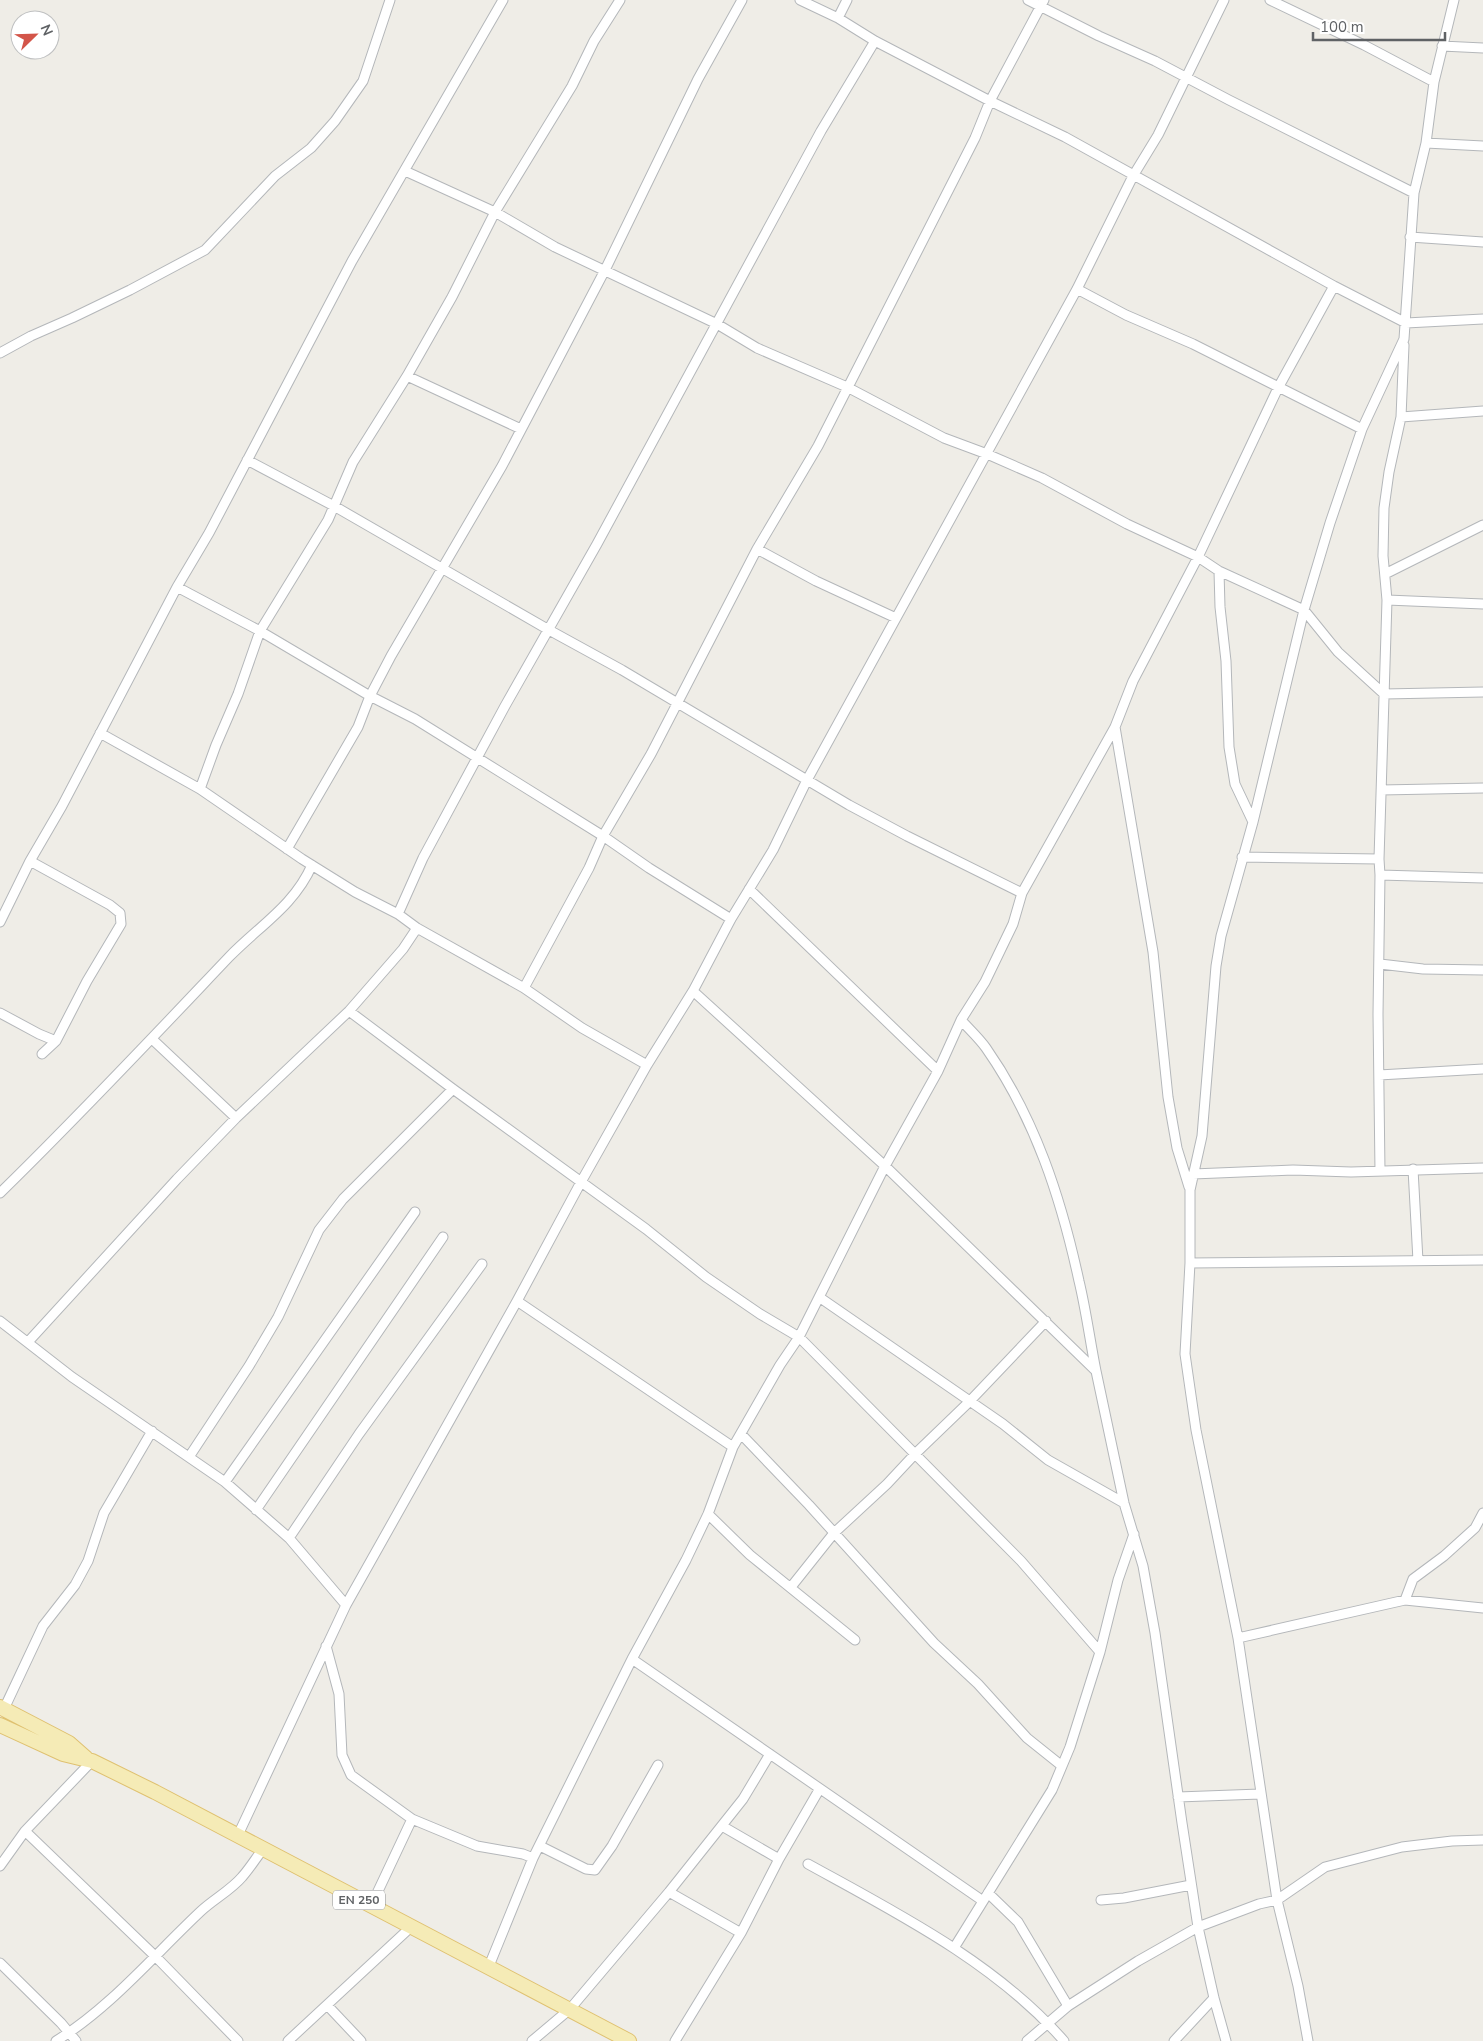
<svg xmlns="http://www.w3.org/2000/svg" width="1483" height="2041" font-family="'Nunito Sans',sans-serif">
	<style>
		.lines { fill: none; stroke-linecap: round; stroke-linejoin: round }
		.minor-casing { stroke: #b4b7ba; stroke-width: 11 }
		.primary-casing { stroke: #dfc170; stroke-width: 16 }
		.minor { stroke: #fff; stroke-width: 9 }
		.primary { stroke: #f5ebb6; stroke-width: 14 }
		.labels { text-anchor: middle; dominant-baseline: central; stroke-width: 5; stroke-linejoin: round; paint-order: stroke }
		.shield { fill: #fff; stroke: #8f9193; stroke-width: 1 }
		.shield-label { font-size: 12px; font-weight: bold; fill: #5f6265 }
	</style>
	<rect width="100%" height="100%" fill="#efede7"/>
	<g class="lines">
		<defs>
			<path id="minor" d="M800 0 838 18 875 41 990 101 1065 137 1334 286 1406 323 1483 319
				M1028 0 1099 36 1155 61 1229 100 1414 193
				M1270 0 1364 45 1434 82
				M838 18 847 0
				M1442 46 1483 48
				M1426 143 1483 146
				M405 171 495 212 555 247 717 324 757 348 847 387 944 438 987 454 1042 478 1127 524 1198 557 1219 571 1304 610 1338 652 1384 694 1483 692
				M1410 237 1483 242
				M1077 289 1126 315 1193 344 1362 429
				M0 353 31 336 72 318 130 290 205 250 275 176 311 148 335 121 363 81 390 0
				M407 376 521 429
				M1401 417 1483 411
				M247 460 334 506 549 630 622 670 849 805 907 836 1022 893
				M757 549 816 581 896 618
				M1219 571 1220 607 1226 661 1229 747 1235 784 1253 822
				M1385 574 1483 525
				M177 587 260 631 370 696 415 719 603 836 649 868 731 919
				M1387 600 1483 604
				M1115 727 1153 952 1168 1097 1177 1148 1189 1187
				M100 733 200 789 302 859 355 892 398 914 417 928 524 988 582 1028 647 1065
				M200 789 216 745 238 694 260 631 328 520 353 462 407 376 452 297 495 212 572 86 594 41 620 0
				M1381 790 1483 788
				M287 849 358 727 370 696 391 656 502 466 605 270 698 79 742 0
				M1242 857 1379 859
				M30 861 110 905 120 913 121 924 87 981 56 1041 42 1054
				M1380 875 1483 878
				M749 889 938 1071
				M398 914 423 858 505 706 597 544 821 131 875 41
				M0 922 30 861 62 806 177 587 209 533 352 261 503 0
				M1380 964 1423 969 1483 970
				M524 988 589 868 603 836 651 754 757 549 818 446 975 138 990 101 1044 0
				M693 991 885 1166 1096 1371 1124 1503 1143 1566 1155 1633 1182 1823 1198 1927 1214 1998 1226 2041
				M349 1011 453 1089 646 1229 706 1277 760 1314 799 1337 1021 1561 1100 1652
				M0 1013 39 1034 56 1041
				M961 1020C969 1029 979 1038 986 1048 1035 1118 1061 1198 1079 1281 1086 1310 1090 1341 1096 1371
				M152 1039 236 1118
				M1379 1075 1483 1069
				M1413 1169 1418 1261
				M1380 1171 1378 1014 1380 875 1379 859 1387 600 1383 556 1384 508 1389 472 1401 417 1404 345
				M1193 1174 1293 1170 1351 1172 1483 1168
				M0 1193C79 1116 154 1036 229 957 259 926 294 906 312 865
				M1190 1263 1483 1260
				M819 1297 1003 1424 1048 1460 1124 1503
				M517 1301 733 1447
				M0 1321 72 1377 225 1482 289 1538 346 1605
				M28 1342 177 1179 236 1118 349 1011 403 949 417 928
				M741 1434 809 1505 934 1643 978 1684 1027 1738 1062 1766
				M189 1457 249 1366 278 1317 319 1230 343 1199 453 1089
				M225 1482 415 1212
				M256 1510 443 1237
				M708 1514 750 1555 855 1640
				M289 1538 359 1434 482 1264
				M791 1587 834 1533 887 1484 915 1454 969 1402 1046 1321
				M1405 1600 1413 1579 1444 1556 1475 1528 1483 1513
				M1238 1638 1405 1600 1483 1608
				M326 1646 339 1694 342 1755 351 1775 412 1819 371 1906
				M632 1659 983 1901
				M4 1709 43 1626 75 1585 88 1561 104 1513 152 1431
				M1178 1797 1260 1794
				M412 1819 477 1846 523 1854 533 1858
				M722 1826 779 1859
				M25 1831 156 1957 238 2041
				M238 1835 346 1605 517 1301 581 1182 647 1065 693 991 731 919 773 850 807 780 1077 289 1133 176 1158 135 1224 0
				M540 1846 586 1869 595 1870 612 1846 658 1765
				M808 1864C897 1913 996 1963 1064 2041
				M0 1866 25 1831 92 1761
				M669 1892 741 1933
				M988 1893 1018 1922 1068 2006
				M1101 1900 1124 1898 1191 1885
				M954 1948 1052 1790 1070 1747 1100 1652 1118 1580 1134 1534
				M0 1963 61 2023 76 2041
				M489 1966 533 1858 632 1659 686 1560 708 1514 733 1447 780 1365 799 1337 885 1166 938 1071 961 1020 985 982 1013 924 1022 893 1115 727 1133 681 1198 557 1278 388 1334 286
				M327 2005 361 2041
				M56 2041C111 2007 154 1955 201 1911 214 1899 231 1890 242 1877 250 1868 256 1858 263 1849
				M288 2041 412 1926
				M532 2041 570 2009 669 1892 743 1799 770 1754
				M675 2041 741 1933 779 1859 819 1790
				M1027 2041 1068 2006 1138 1961 1198 1927 1259 1904 1277 1900 1325 1867 1402 1847 1452 1841 1483 1840
				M1174 2041 1214 1998
				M1308 2041 1298 1986 1277 1900 1238 1638 1196 1430 1185 1354 1190 1263V1190L1202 1136 1216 966 1221 936 1253 822 1304 610 1330 523 1362 429 1404 339 1414 193 1426 143 1434 82 1454 0"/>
			<path id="primary" d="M0 1707 69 1743 86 1758
				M0 1725 63 1754 92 1761 155 1792 629 2041"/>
		</defs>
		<use href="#minor" class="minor-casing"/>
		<use href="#primary" class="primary-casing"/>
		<use href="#minor" class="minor"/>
		<use href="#primary" class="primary"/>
	</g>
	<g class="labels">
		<rect class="shield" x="333" y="1890.5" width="52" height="19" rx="4"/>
		<g class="shield-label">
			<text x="359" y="1900">EN 250</text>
		</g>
	</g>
	<g transform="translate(35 35) rotate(67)"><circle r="24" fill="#ffffff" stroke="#bfc0c1"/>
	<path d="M0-4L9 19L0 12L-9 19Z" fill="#d35549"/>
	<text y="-8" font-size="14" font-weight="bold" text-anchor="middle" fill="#5f6265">N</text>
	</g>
	<path d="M1313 32v8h132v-8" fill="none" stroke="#5f6265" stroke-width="2.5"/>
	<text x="1320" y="32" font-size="15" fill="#5f6265" stroke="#ffffff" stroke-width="4" paint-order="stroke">100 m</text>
</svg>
